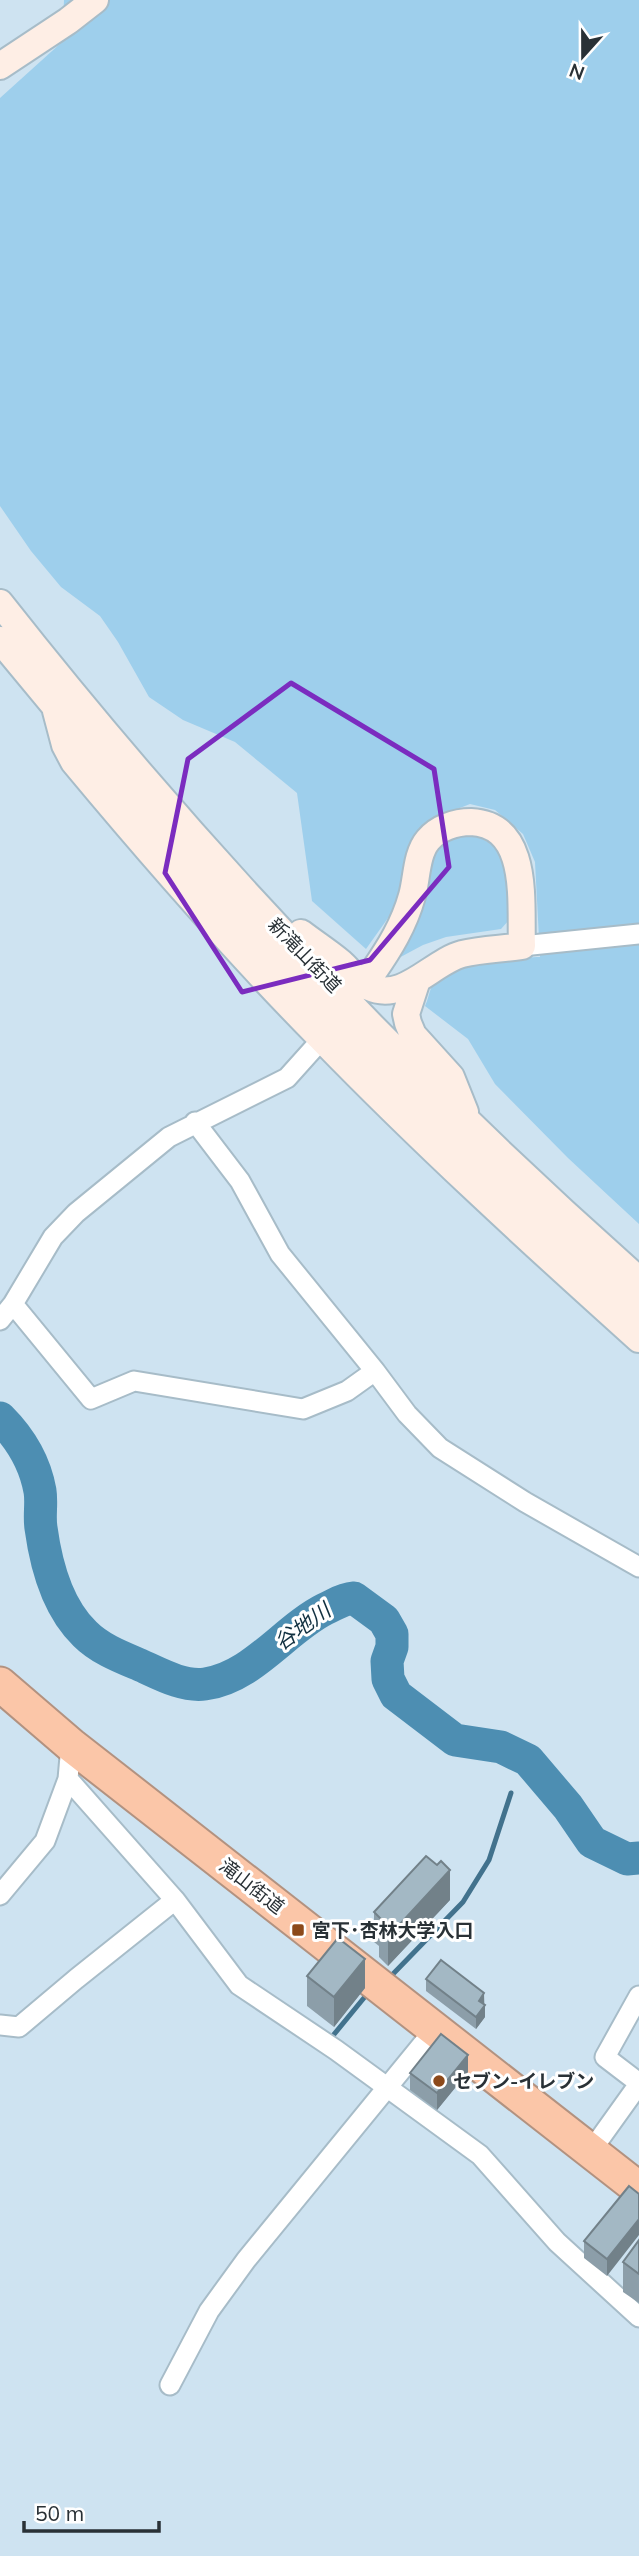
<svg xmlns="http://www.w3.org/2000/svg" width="639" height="2556" font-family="Mulish,'Noto Sans JP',sans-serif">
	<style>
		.green { fill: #9ecfec }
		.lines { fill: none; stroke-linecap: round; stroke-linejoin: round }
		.stream { stroke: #42728d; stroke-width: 5 }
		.river { stroke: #4d8eb2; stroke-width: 33 }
		.street-casing { stroke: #a7bcc8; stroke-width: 23 }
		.secondary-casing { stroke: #a7bcc8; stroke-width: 30 }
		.highway-casing { stroke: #b29280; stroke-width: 37 }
		.street { stroke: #fff; stroke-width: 19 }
		.secondary { stroke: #feeee5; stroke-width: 26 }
		.highway { stroke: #fbc6a8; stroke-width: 33 }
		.wall { fill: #8c9ea9 }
		.shaded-wall { fill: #728189 }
		.building { fill: #a3b8c4; stroke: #728189; stroke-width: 2 }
		.marked { fill: none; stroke: #7b2cbf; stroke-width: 5; stroke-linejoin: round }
		.poi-dot { fill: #8c491a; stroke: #fff; stroke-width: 2.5 }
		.labels { text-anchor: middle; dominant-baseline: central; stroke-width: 6; stroke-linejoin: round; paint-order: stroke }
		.street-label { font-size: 19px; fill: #293136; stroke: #fff }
		.poi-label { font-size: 19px; font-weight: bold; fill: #293136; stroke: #fff; text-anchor: start }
		.water-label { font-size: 21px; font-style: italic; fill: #113040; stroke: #fff }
	</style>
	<rect width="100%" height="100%" fill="#cee3f1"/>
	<path class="green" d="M64 0H639V1224L568 1158 495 1084 468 1039 425 1006C428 1000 429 992 432 986 448 958 512 958 540 957L535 862 523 834 495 810 470 804 442 815 402 889 393 911 366 949 312 901 297 793 235 742 183 720 149 697 118 642 100 616 61 587 31 551 0 506V98L62 42Z
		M462 831C517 848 509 871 509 920L501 929 446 937 423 945 395 960 435 846Z"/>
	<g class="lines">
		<path class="stream" d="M392 1975 463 1902 489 1860 511 1793
			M331 2038 368 1993"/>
		<path class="river" d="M0 1418C20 1438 35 1463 40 1491 42 1503 39 1516 41 1528 46 1565 58 1608 85 1634 100 1649 121 1657 140 1665 160 1674 183 1687 205 1684 252 1678 285 1629 325 1609 336 1604 342 1599 354 1598L384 1620 392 1634V1647L387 1661 388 1679 396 1695 455 1740 501 1747 528 1760 568 1807 592 1842 627 1859 639 1858"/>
		<defs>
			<path id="street" d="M522 946 639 934
				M195 1122 240 1181 280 1254 375 1371 407 1414 440 1448 525 1502 639 1567
				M13 1304 91 1399 134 1381 303 1409 347 1391 375 1371
				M0 1320 13 1304 53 1237 76 1213 169 1137 287 1078 322 1039
				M71 1745 68 1779 175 1900 239 1985 336 2050 480 2155 557 2242 639 2317
				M0 1895 45 1841 68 1779
				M639 1996 605 2057 639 2083
				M0 2025 19 2027 76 1979 175 1900
				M591 2151 639 2084
				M170 2385 209 2311 246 2260 435 2029"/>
			<path id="secondary" d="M0 66 68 21 95 0
				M0 603C192 847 406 1074 639 1280
				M0 640 136 804 301 984 440 1128 639 1310
				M56 711 65 745 74 762C153 857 235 951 322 1039 423 1143 531 1242 639 1339
				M301 933C314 943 328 952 340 962 350 971 357 981 369 987 403 1003 432 962 462 954 481 949 503 949 522 946 520 904 531 825 471 822 455 822 438 828 428 840 416 854 417 879 412 896 404 925 389 949 373 972
				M417 980 406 1014 408 1023 413 1035 451 1077 465 1112"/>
			<path id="highway" d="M0 1684 71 1745 639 2189"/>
		</defs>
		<use href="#street" class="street-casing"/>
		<use href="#secondary" class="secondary-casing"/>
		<use href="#highway" class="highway-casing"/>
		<use href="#street" class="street"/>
		<use href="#secondary" class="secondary"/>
		<use href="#highway" class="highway"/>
	</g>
	<path class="wall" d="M450 1900 388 1966 379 1957V1946L374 1942V1912Z
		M307 1976 365 1988 334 2027 307 2006Z
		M426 1979 484 1993 485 2017 476 2029 426 1991Z
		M468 2072 437 2110 410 2090V2073Z
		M639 2194 607 2276 584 2258V2241Z
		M639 2240V2303L623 2292V2262Z"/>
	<path class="shaded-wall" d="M450 1870V1900L388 1966V1937Z
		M365 1959V1988L334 2027V1997Z
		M484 1993V2005L479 2001Z
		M485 2005V2017L476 2029V2017Z
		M468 2055V2072L437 2110V2093Z
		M639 2219V2235L607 2276V2259Z"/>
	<path class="building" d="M426 1856 437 1865 441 1861 450 1870 388 1937 379 1928 384 1922 374 1912Z
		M338 1938 365 1959 334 1997 307 1976Z
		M441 1960 484 1993 479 2001 485 2005 476 2017 426 1979Z
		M441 2034 468 2055 437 2093 410 2073Z
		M629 2186 639 2194V2219L607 2259 584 2241Z
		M639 2240V2274L623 2262Z"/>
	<path class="marked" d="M291 683 434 769 449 867 370 960 242 992 165 873 188 759Z"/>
	<g class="poi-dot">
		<rect x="291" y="1923" width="14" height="14" rx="3.5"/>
		<circle cx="439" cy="2081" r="7"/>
	</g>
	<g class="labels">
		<g class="street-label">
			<text transform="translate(305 955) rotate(46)">新滝山街道</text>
			<text transform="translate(252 1886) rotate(38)">滝山街道</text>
		</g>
		<g class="poi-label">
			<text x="312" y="1930">宮下･杏林大学入口</text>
			<text x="453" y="2081">セブン-イレブン</text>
		</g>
		<g class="water-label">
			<text transform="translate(302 1626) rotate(-36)">谷地川</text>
		</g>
	</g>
	<g transform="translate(583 56) rotate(201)" stroke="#ffffff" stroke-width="5" paint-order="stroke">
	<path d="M0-5L12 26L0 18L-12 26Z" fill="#293136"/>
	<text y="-10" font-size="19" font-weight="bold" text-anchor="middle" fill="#293136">N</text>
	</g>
	<path d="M24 2521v10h135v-10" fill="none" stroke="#293136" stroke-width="3.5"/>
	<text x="35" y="2521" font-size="21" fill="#293136" stroke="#ffffff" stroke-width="5" paint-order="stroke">50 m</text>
</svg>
